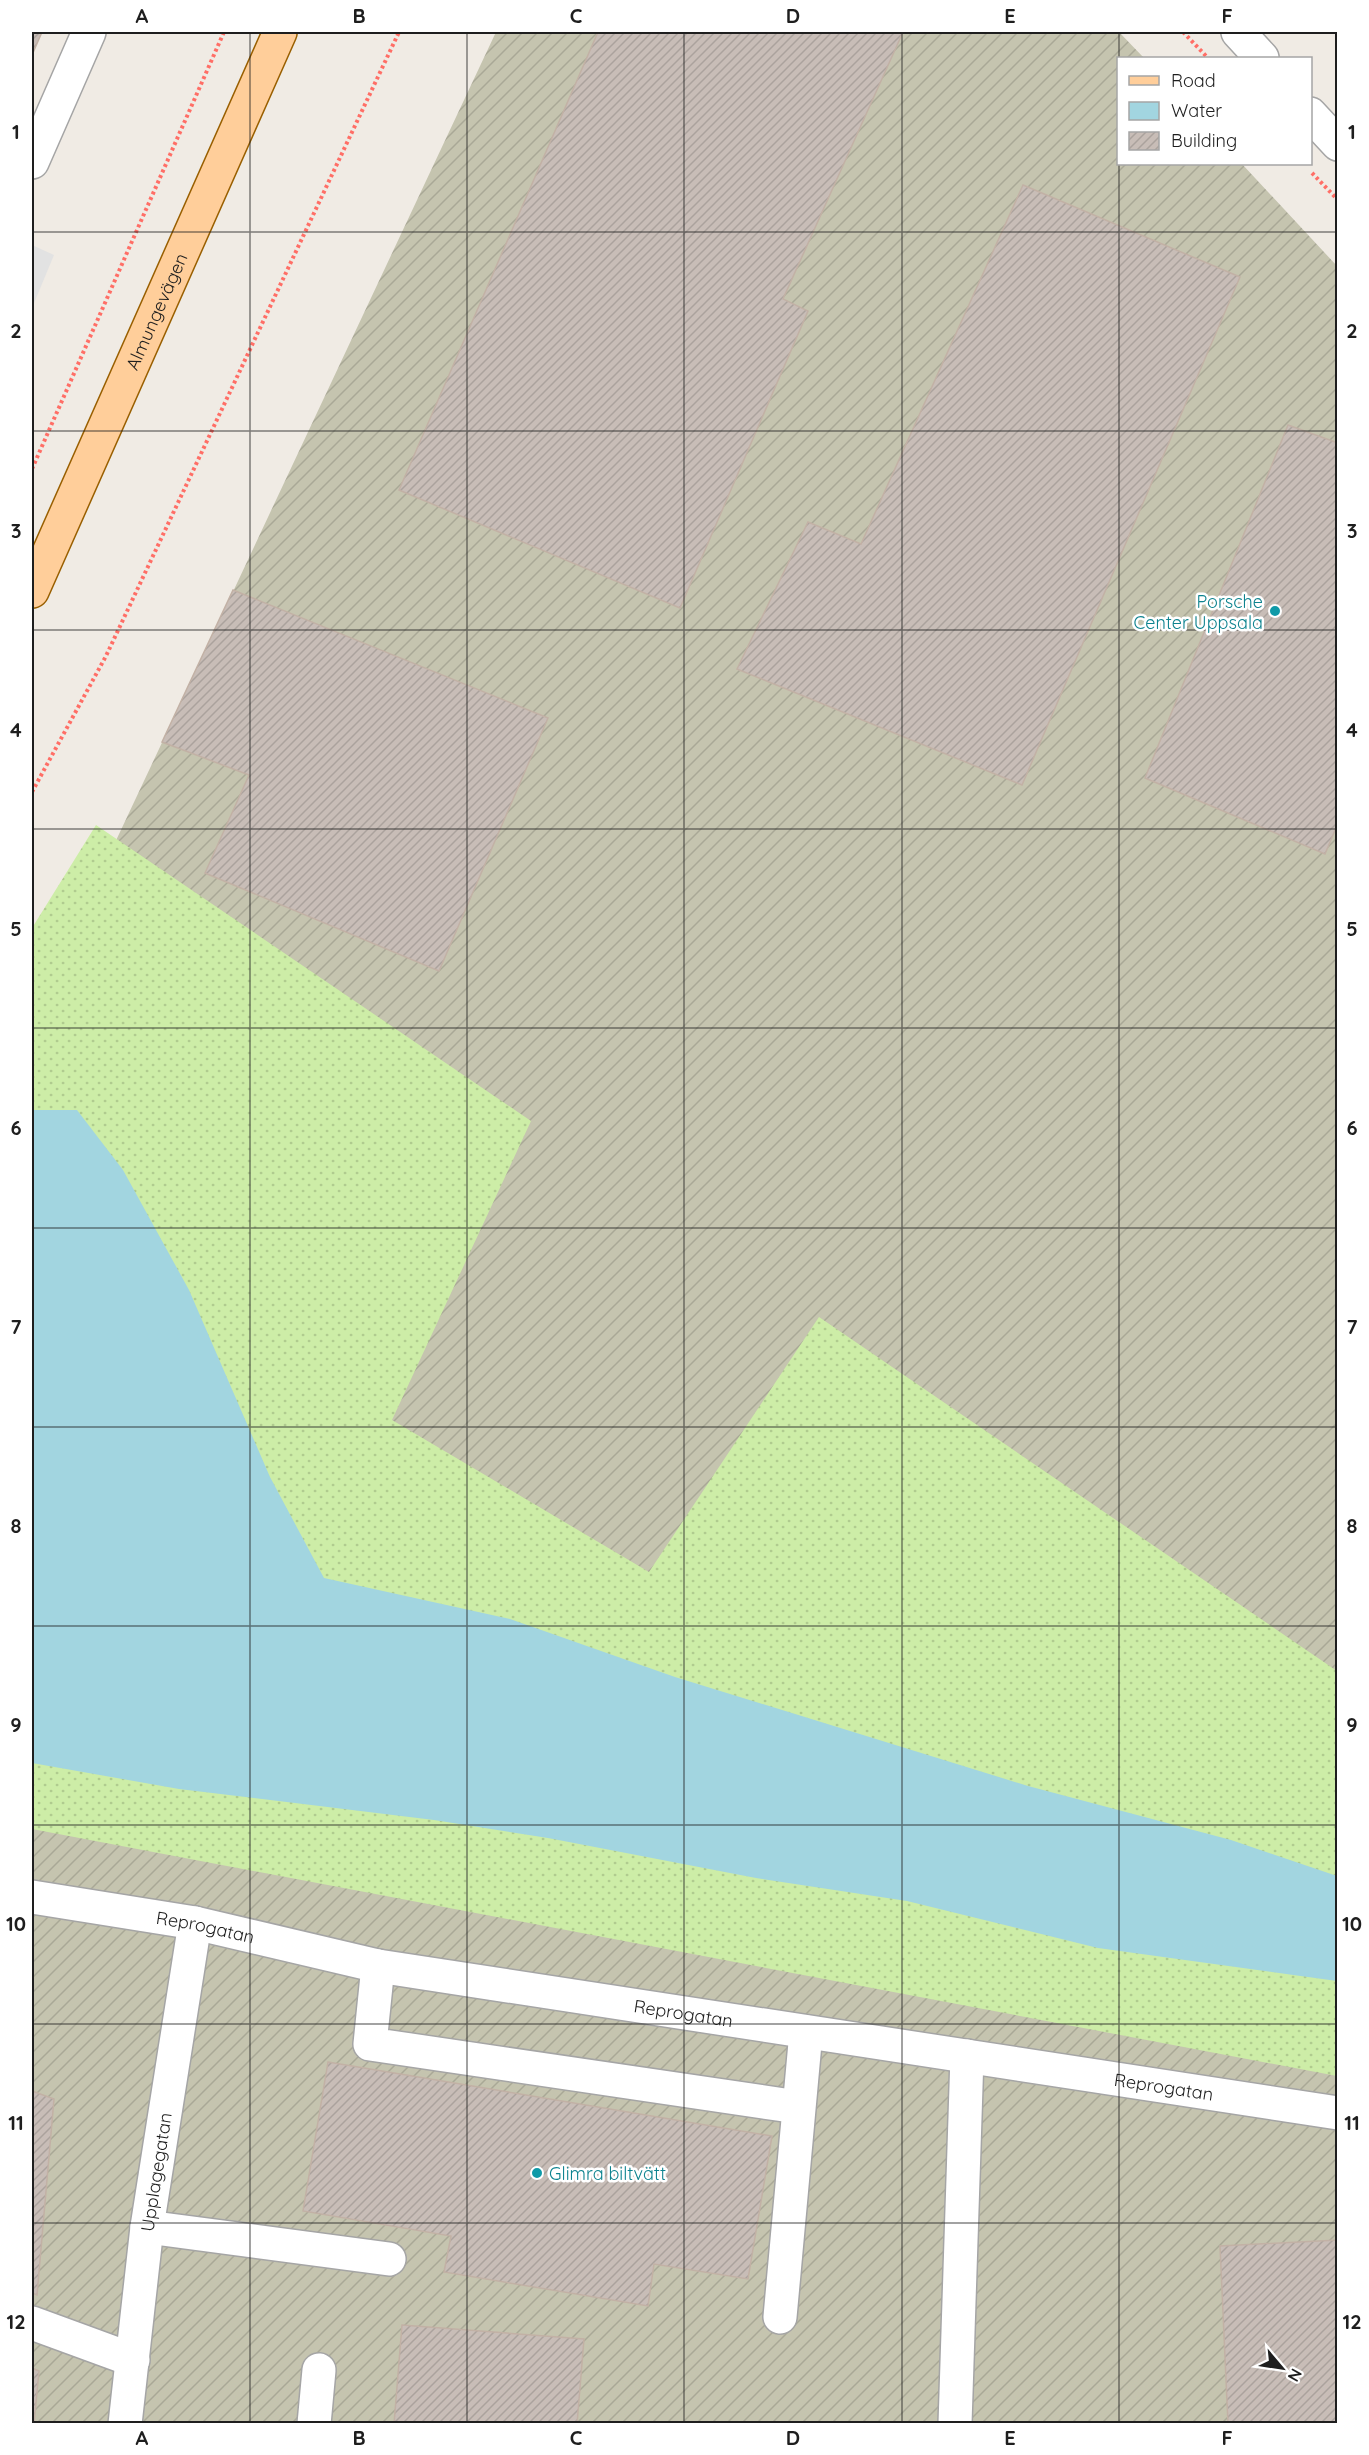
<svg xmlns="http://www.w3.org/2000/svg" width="1369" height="2455" font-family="Quicksand,sans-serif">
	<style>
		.construction { fill: url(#construction-furrows) }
		.grass { fill: url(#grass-dots) }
		.parking { fill: #e2e2e2 }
		.water { fill: #a2d5e0 }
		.building { fill: url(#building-hatch); stroke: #c2b1a5; stroke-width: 1.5 }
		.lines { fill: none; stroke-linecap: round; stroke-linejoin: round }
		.minor-casing { stroke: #a5a5a5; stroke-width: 36 }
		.major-casing { stroke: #995f00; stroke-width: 36 }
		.path { stroke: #ff6e66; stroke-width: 4; stroke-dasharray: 3 3; stroke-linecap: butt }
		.minor { stroke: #fff; stroke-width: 33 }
		.major { stroke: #ffce9a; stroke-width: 33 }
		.grid { fill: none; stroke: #1e1e1e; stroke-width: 1.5; stroke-opacity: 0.55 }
		.culture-dot { fill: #0f9aa8; stroke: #fff; stroke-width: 2 }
		.labels { text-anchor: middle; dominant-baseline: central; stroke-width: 5; stroke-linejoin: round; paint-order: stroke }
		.street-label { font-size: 18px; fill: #1e1e1e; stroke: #fff }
		.culture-label { font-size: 18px; fill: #0d838f; stroke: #fff; text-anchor: end }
		.neatline { fill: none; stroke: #1e1e1e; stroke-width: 2 }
		.grid-label { font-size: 20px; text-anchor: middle; font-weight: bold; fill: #1e1e1e }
	</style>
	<defs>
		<pattern id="construction-furrows" width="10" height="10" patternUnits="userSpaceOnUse" patternTransform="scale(1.5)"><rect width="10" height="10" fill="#c5c4af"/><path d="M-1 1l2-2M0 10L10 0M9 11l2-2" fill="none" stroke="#a9a896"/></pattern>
		<pattern id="grass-dots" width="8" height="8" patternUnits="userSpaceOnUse" patternTransform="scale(1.5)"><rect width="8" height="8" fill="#cdeda7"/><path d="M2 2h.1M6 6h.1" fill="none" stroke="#b0cb8f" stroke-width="1.8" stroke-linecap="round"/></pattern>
		<pattern id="building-hatch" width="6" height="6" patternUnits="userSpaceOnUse" patternTransform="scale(1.5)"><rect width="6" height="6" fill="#c8bdb7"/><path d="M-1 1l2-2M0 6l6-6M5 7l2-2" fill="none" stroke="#aba29d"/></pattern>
	</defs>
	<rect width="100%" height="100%" fill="#f0ebe4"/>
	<path class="construction" d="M496 32H1119L1144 58H1118V164H1242L1337 266V2423L32 2424V998L65 949Z"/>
	<path class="grass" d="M96 825 531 1121 392 1420 649 1572 819 1317 1337 1671V2076L32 1829V928Z"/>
	<path class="parking" d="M32 245 54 255 32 308Z"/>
	<path class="water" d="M32 1110H77L123 1170 189 1290 270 1477 324 1578 510 1619 675 1677 1028 1786 1231 1840 1337 1876V1981L1098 1948 907 1901 756 1878 548 1838 434 1820 179 1789 32 1763Z"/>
	<path class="building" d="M32 32H42L32 55Z
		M598 32H903L783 299 808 311 680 608 399 490Z
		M1023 185 1240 277 1022 785 737 669 808 522 861 544Z
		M1288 425 1338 443V823L1325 854 1145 778Z
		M233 590 548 718 439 971 205 873 249 775 162 742Z
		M328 2062 772 2136 748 2279 654 2264 648 2306 444 2272 451 2236 303 2211Z
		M32 2091 54 2099 37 2295 32 2293Z
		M1338 2240V2424H1228L1220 2246Z
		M402 2325 584 2339 577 2424H394Z
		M32 2368 39 2371 34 2424H32Z"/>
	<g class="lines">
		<defs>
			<g id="minor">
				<path d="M1238 32 1262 58"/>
				<path d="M1310 114 1338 144"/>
				<path d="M32 162 89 32"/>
				<path id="s1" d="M32 1897 195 1923 378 1966 1338 2113"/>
				<path d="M378 1966 370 2044 798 2107"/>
				<path d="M147 2227 389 2259"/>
				<path d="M780 2317 806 2032"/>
				<path d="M32 2323 133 2360"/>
				<path id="s2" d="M125 2424 147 2227 195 1923"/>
				<path d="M314 2424 319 2370"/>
				<path d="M955 2424 967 2056"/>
			</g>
			<g id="major">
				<path id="s3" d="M32 591 280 32"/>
			</g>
		</defs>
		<use href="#minor" class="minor-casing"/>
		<use href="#major" class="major-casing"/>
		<path class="path" d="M1183 32 1208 58
			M1312 173 1338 200
			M32 469 224 32
			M32 792 106 656 399 32"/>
		<use href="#minor" class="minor"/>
		<use href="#major" class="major"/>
	</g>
	<path class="grid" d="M250 32V2424M467 32V2424M684 32V2424M902 32V2424M1119 32V58M1119 164V2424M32 232H1338M32 431H1338M32 630H1338M32 829H1338M32 1028H1338M32 1228H1338M32 1427H1338M32 1626H1338M32 1825H1338M32 2024H1338M32 2223H1338"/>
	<g class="culture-dot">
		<circle cx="1275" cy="611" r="6"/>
		<circle cx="537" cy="2173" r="6"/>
	</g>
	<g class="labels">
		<g class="street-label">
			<text stroke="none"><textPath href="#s3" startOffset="306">Almungevägen</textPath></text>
			<text stroke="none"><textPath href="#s1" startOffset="176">Reprogatan</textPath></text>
			<text stroke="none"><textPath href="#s1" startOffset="662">Reprogatan</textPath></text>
			<text stroke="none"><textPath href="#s1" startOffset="1148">Reprogatan</textPath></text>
			<text stroke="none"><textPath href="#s2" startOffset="254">Upplagegatan</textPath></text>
		</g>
		<g class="culture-label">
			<text x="1263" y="601">Porsche<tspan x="1263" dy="21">Center Uppsala</tspan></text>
			<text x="549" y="2173" text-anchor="start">Glimra biltvätt</text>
		</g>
	</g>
	<rect width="1369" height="2455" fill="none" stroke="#ffffff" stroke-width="66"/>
	<rect x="1117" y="57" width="195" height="108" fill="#ffffff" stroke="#a5a5a5" stroke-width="1.5"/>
	<rect x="1129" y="76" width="30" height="9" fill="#ffce9a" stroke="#a5a5a5" stroke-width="1.5"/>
	<text x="1171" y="87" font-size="18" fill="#1e1e1e">Road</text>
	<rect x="1129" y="102" width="30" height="18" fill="#a2d5e0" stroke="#a5a5a5" stroke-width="1.5"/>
	<text x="1171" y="117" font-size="18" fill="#1e1e1e">Water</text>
	<rect x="1129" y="132" width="30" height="18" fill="url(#building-hatch)" stroke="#a5a5a5" stroke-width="1.5"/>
	<text x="1171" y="147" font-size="18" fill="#1e1e1e">Building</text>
	<g transform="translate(1282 2368) rotate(119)" stroke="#ffffff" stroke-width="4.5" paint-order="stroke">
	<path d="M0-4.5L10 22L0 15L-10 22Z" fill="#1e1e1e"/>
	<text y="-9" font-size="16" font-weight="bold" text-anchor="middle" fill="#1e1e1e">N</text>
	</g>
	<rect x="33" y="33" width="1303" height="2389" class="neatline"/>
	<g class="grid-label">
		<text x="142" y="23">A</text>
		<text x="359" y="23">B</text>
		<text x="576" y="23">C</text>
		<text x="793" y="23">D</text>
		<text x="1010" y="23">E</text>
		<text x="1227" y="23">F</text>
		<text x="16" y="139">1</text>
		<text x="1352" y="139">1</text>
		<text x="16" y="338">2</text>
		<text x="1352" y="338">2</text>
		<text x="16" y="538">3</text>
		<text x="1352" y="538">3</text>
		<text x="16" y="737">4</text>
		<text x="1352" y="737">4</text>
		<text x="16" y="936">5</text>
		<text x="1352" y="936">5</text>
		<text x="16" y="1135">6</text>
		<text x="1352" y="1135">6</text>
		<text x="16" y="1334">7</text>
		<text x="1352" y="1334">7</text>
		<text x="16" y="1533">8</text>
		<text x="1352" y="1533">8</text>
		<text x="16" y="1732">9</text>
		<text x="1352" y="1732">9</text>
		<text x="16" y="1931">10</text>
		<text x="1352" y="1931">10</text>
		<text x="16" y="2130">11</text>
		<text x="1352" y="2130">11</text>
		<text x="16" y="2329">12</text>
		<text x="1352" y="2329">12</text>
		<text x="142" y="2445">A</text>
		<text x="359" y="2445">B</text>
		<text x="576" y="2445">C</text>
		<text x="793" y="2445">D</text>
		<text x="1010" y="2445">E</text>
		<text x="1227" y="2445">F</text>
	</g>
</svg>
